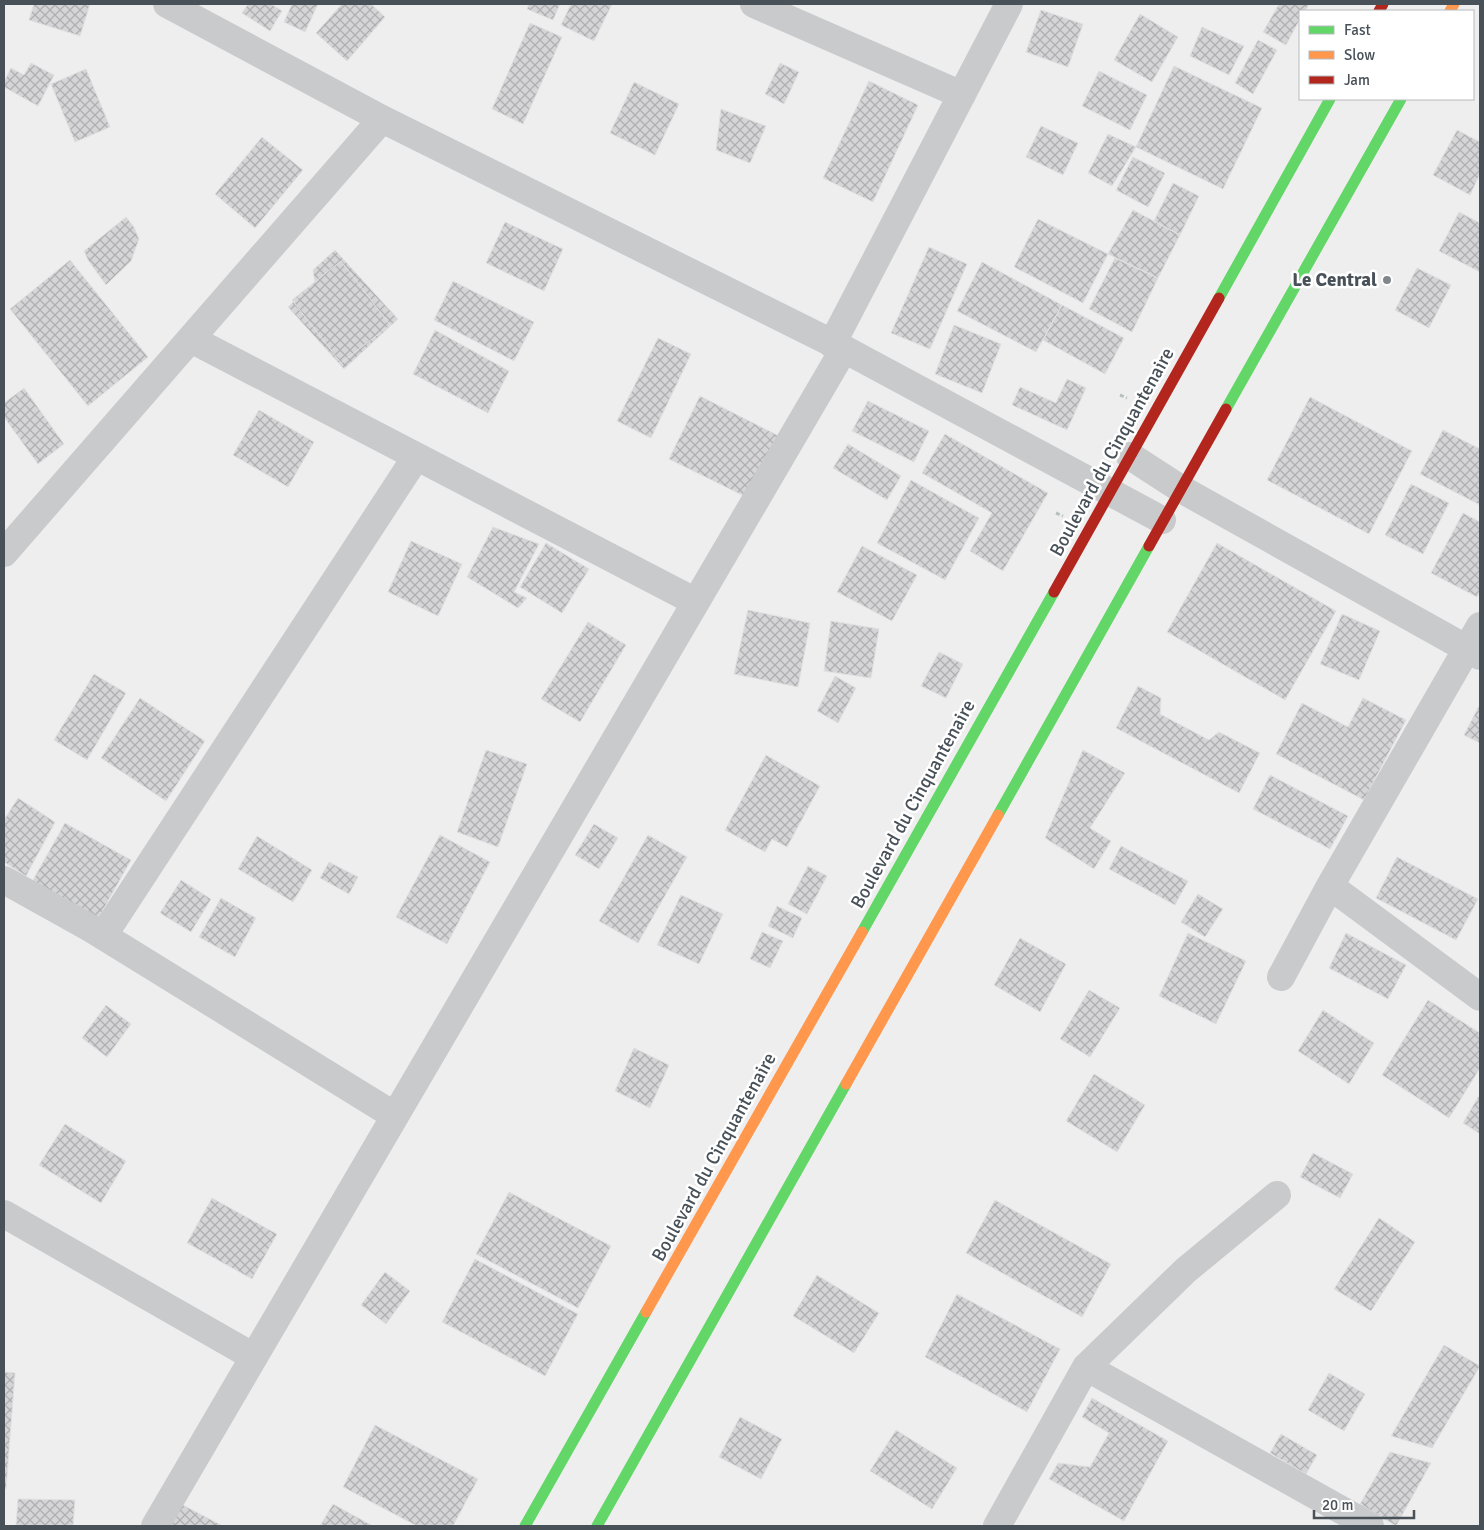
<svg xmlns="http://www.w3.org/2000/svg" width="1484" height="1530" font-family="Signika,sans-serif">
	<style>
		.building { fill: url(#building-cross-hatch); stroke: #e0e0e1 }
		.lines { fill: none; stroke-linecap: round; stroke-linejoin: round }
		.path { stroke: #b8c1be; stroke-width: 3; stroke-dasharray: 4 2.5; stroke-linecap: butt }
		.street { stroke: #c9cacc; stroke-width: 28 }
		.fast { stroke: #63d668; stroke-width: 11 }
		.slow { stroke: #ff974d; stroke-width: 11 }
		.jam { stroke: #b3261e; stroke-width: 11 }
		.poi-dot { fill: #82878c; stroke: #fff; stroke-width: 2 }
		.labels { text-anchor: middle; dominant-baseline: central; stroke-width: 5; stroke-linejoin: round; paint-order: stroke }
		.poi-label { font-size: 19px; font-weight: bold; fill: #485058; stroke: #fff; text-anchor: end }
		.street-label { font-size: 19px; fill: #485058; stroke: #fff }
	</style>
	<defs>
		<pattern id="building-cross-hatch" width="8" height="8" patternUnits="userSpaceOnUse" patternTransform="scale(1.25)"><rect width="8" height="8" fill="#d5d5d7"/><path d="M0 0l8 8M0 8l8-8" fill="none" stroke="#afafb1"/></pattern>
	</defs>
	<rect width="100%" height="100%" fill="#efeeee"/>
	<path class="building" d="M34 4H90L80 36 29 20Z
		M248 4H271L282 11 270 31 242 13Z
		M292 4H318L305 32 284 22Z
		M342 4H371L385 17 347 61 316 33Z
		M529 4H560L553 20 527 9Z
		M571 4H612L594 41 561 25Z
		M1279 4H1309L1305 11H1300V19L1286 45 1263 32Z
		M1041 10 1083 24 1068 67 1026 52Z
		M1140 14 1178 37 1152 82 1114 60Z
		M530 23 562 37 523 124 492 109Z
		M1202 27 1244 46 1229 75 1190 56Z
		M1258 40 1277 50 1253 94 1235 83Z
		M31 63 54 75 38 106 4 87V82L11 68 24 75Z
		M780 63 799 72 784 104 765 94Z
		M1174 66 1262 108 1223 189 1136 147Z
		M86 69 110 127 75 142 51 84Z
		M1099 71 1147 95 1130 130 1082 106Z
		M869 81 918 105 873 202 823 178Z
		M634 82 679 104 655 155 610 133Z
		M721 109 766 126 750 163 716 150Z
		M1041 126 1078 143 1063 175 1026 157Z
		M1457 130 1480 142V174L1470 195 1433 175Z
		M1108 134 1136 147 1112 186 1088 173Z
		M262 137 303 170 255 228 215 194Z
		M1133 157 1165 173 1148 207 1116 190Z
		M1173 183 1199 196 1180 235 1154 221Z
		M1133 210 1180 235 1158 278 1108 254Z
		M1459 212 1480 223V272L1439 251Z
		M126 217 134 227 139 239 131 261 106 285 88 260 84 251Z
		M1038 219 1108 254 1083 303 1014 267Z
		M505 222 563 249 544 291 486 263Z
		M929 247 967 264 930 349 891 333Z
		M335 250 398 319 344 369 288 307 315 282 313 270Z
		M1115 258 1158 278 1132 332 1089 309Z
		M70 260 148 357 88 406 10 309Z
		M341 261 390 325 341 363 292 300Z
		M982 262 1062 305 1036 352 957 311Z
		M1417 268 1451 285 1429 328 1395 310Z
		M453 281 534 322 514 361 434 320Z
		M1062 305 1124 338 1105 374 1043 340Z
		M954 325 1001 344 982 393 935 374Z
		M435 330 509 371 488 413 413 374Z
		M658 338 691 354 651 438 617 421Z
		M1067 379 1086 388 1067 430 1012 405 1020 387 1056 403Z
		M24 388 64 444 38 464 4 417V403Z
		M700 396 779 436 748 498 669 459Z
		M1310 397 1412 451 1369 534 1267 480Z
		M868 401 929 431 914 462 852 431Z
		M259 410 314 442 288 487 233 455Z
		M1443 430 1480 449V505L1420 474Z
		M945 434 1048 493 1003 571 970 551 992 513 922 473Z
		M848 444 901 476 887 500 833 468Z
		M911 480 979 518 945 580 877 543Z
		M1411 484 1449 503 1423 554 1385 535Z
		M1463 513 1480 522V591L1477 597 1431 573Z
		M493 527 539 544 514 592 527 598 518 608 467 577Z
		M411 541 462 564 438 616 388 592Z
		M546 543 589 569 562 613 520 587Z
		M1217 543 1336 611 1285 700 1167 632Z
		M862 546 917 575 892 621 837 592Z
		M748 610 810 623 798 687 734 674Z
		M1342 614 1380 631 1359 680 1320 664Z
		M831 621 879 629 871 678 824 671Z
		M588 622 626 645 580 722 541 699Z
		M939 652 963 664 946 698 921 686Z
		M94 674 126 693 87 760 54 740Z
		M835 676 856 688 838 723 817 711Z
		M1138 686 1161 698 1160 714 1209 740 1219 732 1260 753 1239 793 1116 728Z
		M140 698 205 741 166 801 101 758Z
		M1363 698 1406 720 1364 800 1276 754 1302 703 1348 727Z
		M1479 706 1480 707V743L1464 735Z
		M486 750 527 764 498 847 457 832Z
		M1083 750 1125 773 1090 828 1111 841 1094 869 1045 838Z
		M766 755 820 786 787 847 772 839 765 852 725 830Z
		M1270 775 1348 816 1330 849 1253 809Z
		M18 798 55 822 26 876 4 862V820Z
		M65 823 131 860 94 926 28 889Z
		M594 824 618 838 599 869 575 855Z
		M440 835 490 862 447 944 396 917Z
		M648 835 687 857 638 943 599 921Z
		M257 836 312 870 293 902 238 869Z
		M1121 846 1188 881 1175 905 1109 869Z
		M1397 857 1478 899 1456 940 1376 898Z
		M329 862 358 877 349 894 320 878Z
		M808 866 827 876 807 914 788 904Z
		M181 880 211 899 191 932 160 913Z
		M1198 894 1223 909 1205 937 1181 922Z
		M681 895 723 914 699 964 657 945Z
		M221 898 256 918 235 957 199 937Z
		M777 906 802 918 793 938 768 926Z
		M762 932 783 941 770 968 750 959Z
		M1188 933 1246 961 1216 1024 1159 996Z
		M1346 933 1406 965 1388 999 1329 968Z
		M1020 938 1066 964 1040 1012 994 985Z
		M1089 990 1120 1008 1090 1057 1060 1039Z
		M1428 1000 1480 1033V1068L1449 1118 1382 1075Z
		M106 1005 131 1024 107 1057 82 1038Z
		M1323 1010 1374 1043 1349 1084 1298 1051Z
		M634 1048 669 1065 650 1108 615 1091Z
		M1094 1074 1145 1105 1117 1152 1066 1121Z
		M1480 1094V1134L1463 1123Z
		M65 1124 126 1161 101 1203 39 1165Z
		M1313 1153 1353 1174 1340 1198 1300 1177Z
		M509 1192 611 1246 578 1308 476 1254Z
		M212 1198 277 1234 252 1279 187 1243Z
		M995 1200 1111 1264 1082 1317 966 1253Z
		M1379 1218 1415 1242 1371 1311 1334 1289Z
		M475 1259 578 1314 545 1376 442 1322Z
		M385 1272 410 1291 386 1324 361 1305Z
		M817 1275 879 1313 854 1353 793 1316Z
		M957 1294 1060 1349 1027 1412 925 1357Z
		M1444 1345 1480 1366 1432 1448 1391 1436Z
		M4 1372 15 1373 6 1489H4Z
		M1329 1373 1365 1394 1344 1431 1308 1410Z
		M1092 1398 1168 1441 1124 1521 1049 1479 1058 1463 1090 1467 1109 1433 1082 1417Z
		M740 1417 782 1439 761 1479 719 1457Z
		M375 1425 478 1479 453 1526H417L343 1487Z
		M896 1430 957 1468 932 1509 870 1471Z
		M1281 1434 1317 1455 1306 1474 1270 1453Z
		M1390 1452 1431 1463 1396 1526 1360 1504Z
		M18 1499 75 1500 73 1526H16Z
		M181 1504 223 1526H169Z
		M333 1504 373 1526H320Z"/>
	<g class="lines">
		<path class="path" d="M1120 395 1127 398
			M1056 513 1063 516"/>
		<path class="street" d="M167 4 382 119 844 349 1162 520
			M754 4 962 95
			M191 339 696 602
			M832 344 1009 4
			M1130 456 1181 489 1480 656
			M4 553 382 119
			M4 880 92 929 395 1116
			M1330 886 1480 997
			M103 936 416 457
			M1281 977 1330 886 1480 626
			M4 1214 254 1357
			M1086 1367 1370 1526
			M155 1526 844 349
			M997 1526 1086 1367 1186 1270 1277 1195"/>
		<path class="fast" d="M1219 298 1330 99
			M1226 409 1401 99
			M998 815 1149 546
			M862 932 1054 592
			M525 1526 646 1312
			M597 1526 846 1084"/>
		<path class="slow" d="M1450 11 1454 4
			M846 1084 998 815
			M646 1312 862 932"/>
		<path class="jam" d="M1379 11 1383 4
			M1149 546 1226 409
			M1054 592 1219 298"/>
	</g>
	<circle class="poi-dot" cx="1387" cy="280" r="5"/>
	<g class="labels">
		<g class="poi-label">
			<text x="1377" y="280">Le Central</text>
		</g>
		<g class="street-label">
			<text transform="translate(1112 452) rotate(-61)">Boulevard du Cinquantenaire</text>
			<text transform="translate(913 804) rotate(-61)">Boulevard du Cinquantenaire</text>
			<text transform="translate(714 1157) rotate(-61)">Boulevard du Cinquantenaire</text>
		</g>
	</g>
	<rect width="1484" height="1530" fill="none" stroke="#485058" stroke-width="10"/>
	<rect x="1299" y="10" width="175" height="90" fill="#ffffff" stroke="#b6b9bc"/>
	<rect x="1309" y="26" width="25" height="8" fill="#63d668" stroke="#b6b9bc"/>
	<text x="1344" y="35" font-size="15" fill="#485058">Fast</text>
	<rect x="1309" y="51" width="25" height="8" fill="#ff974d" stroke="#b6b9bc"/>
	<text x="1344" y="60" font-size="15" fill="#485058">Slow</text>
	<rect x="1309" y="76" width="25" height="8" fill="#b3261e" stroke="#b6b9bc"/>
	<text x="1344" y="85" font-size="15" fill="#485058">Jam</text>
	<path d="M1314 1510v8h100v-8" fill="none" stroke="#485058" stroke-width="2.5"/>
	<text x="1322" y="1510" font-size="15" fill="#485058" stroke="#ffffff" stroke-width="4" paint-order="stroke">20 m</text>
</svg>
